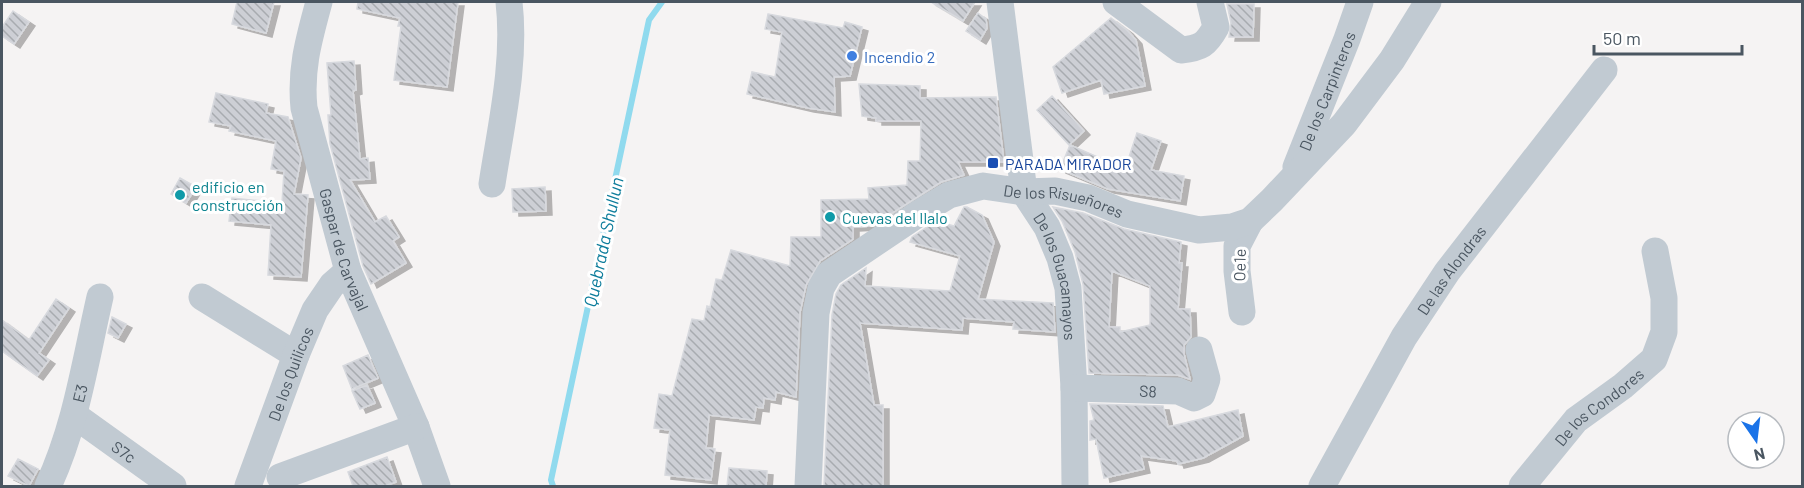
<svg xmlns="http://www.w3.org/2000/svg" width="1804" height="488" font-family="Barlow,sans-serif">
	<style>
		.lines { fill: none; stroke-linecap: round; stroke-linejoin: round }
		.stream { stroke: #90daee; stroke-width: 6 }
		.building { fill: url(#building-back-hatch); stroke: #d7d9de; stroke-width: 1.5; fill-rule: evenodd; filter: url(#shadow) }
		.minor { stroke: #c1cad2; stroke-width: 27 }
		.shop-dot { fill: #3f7fe0; stroke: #fff; stroke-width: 2 }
		.transit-dot { fill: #1a4fb4; stroke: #fff; stroke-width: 2 }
		.culture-dot { fill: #0f9aa8; stroke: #fff; stroke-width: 2 }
		.labels { text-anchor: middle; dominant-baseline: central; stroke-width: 6; stroke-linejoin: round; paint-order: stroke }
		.shop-label { font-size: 16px; fill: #366cbe; stroke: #fff; text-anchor: start }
		.street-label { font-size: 16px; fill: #4a5661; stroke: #fff }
		.transit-label { font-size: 16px; fill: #164399; stroke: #fff; text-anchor: start }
		.culture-label { font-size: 16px; fill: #0d838f; stroke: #fff; text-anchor: start }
		.water-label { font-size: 18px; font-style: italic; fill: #0c7c9b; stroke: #fff }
	</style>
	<defs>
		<pattern id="building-back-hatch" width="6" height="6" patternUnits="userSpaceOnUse" patternTransform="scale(1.5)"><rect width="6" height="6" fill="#cdcfd5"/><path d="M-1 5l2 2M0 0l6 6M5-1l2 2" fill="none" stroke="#a8abb0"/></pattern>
		<filter id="shadow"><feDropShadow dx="6" dy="4" stdDeviation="0" flood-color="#0004"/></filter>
	</defs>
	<rect width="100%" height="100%" fill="#f5f3f3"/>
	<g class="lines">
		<path class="stream" d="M553 486 551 480 649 20 662 2"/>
	</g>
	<path class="building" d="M237 2H274L266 33 232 24Z
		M358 2H458L447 87 394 80 401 26H398L400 18 357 9Z
		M931 2H975L963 21Z
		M1227 4H1254L1253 37H1229L1231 23Z
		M13 11 29 22 14 44 2 36V27Z
		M978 13 986 19 987 28 980 40 966 31Z
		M768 14 843 28 845 22 862 27 850 76 834 77 835 112 808 108 747 94 752 72 775 77 782 32 765 29Z
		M1111 18 1127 30 1136 40 1145 86 1104 94 1101 80 1062 93 1053 67Z
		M354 61 356 90 353 91 360 159 368 158 370 179 350 180 375 222 386 216 399 237 393 241 406 263 371 284 363 266 330 144 328 115H331L327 63Z
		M859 84 920 86V98L996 97 1004 162H958L964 175 941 182 872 226 853 227V239L820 261 806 285 800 312 796 397 776 392 775 400 764 398 763 408 756 407 754 420 709 415 706 448 715 449 711 480 665 475 670 430 654 428 659 394 672 396 692 319 704 321 707 306 710 307 716 279 722 280 731 250 790 266 791 237H821V200L869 199 868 188 907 185 908 161H920L921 121H876V118L862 116Z
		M216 93 268 104 266 113 288 117 301 158 294 194 308 195 301 277 268 275 271 225 229 221 232 198 282 203 284 171 271 169 276 141 229 131 231 126 209 122Z
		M1052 96 1084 131 1069 145 1037 110Z
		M1137 133 1161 141 1151 170 1184 176 1180 201 1108 189 1060 169 1070 145 1125 169Z
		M180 178 196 187 186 203 171 194Z
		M545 187 546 211 513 212 512 189Z
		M964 207H967L982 215 994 242 978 299 1053 303 1055 332 1013 329 1014 322 963 318 962 330 860 323 874 405H883V486H824L832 315 836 294 841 285 866 268 865 286 950 291 960 256 910 242 912 237 936 221 954 226Z
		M1053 207 1083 213 1124 229 1181 242 1179 263H1182L1178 309H1190L1191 337 1184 345V354L1190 379 1178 375 1089 373 1083 284 1075 252 1062 221ZM1112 271 1150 286V325L1120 332V327H1109Z
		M56 299 69 308 39 353 49 360 37 376 2 351V320L29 340Z
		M112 317 126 324 118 338 108 333Z
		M368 355 378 378 352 389 343 366Z
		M367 385 375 403 360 409 352 391Z
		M1090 404 1163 406 1168 427 1238 410 1243 436 1203 458 1178 464 1177 461 1141 456 1144 469 1104 478 1096 439 1090 440V421L1094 420Z
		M387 457 396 482 384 486H353L348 472Z
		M18 459 38 469 29 486 8 476Z
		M729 468 767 471 766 486H727Z"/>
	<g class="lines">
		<g class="minor">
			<path id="s1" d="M319 2C309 39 300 69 304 108L348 271 416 427 437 486"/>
			<path id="s2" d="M1000 2 1024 192 1047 227 1060 258 1068 288 1074 388 1075 486"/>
			<path d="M1116 2 1181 50C1201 48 1206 45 1216 27L1210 2"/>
			<path id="s3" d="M1296 167 1347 39 1360 2"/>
			<path d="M492 184C501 125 516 62 509 2"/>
			<path d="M202 297 296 355"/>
			<path d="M1242 312 1237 271V246L1250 221"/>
			<path id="s4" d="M1074 388 1178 391 1194 398 1202 394 1207 379 1199 350"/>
			<path id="s5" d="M74 415 173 486"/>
			<path d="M280 477 416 427"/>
			<path id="s6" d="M48 486C76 426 85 362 100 297"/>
			<path id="s7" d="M248 486 296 355 315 310 332 285 348 271"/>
			<path id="s8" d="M808 486 816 313 821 288 829 274 921 212 949 195 983 186 1024 192 1055 191 1088 198 1127 214 1199 230 1232 227 1250 221 1272 200 1344 124 1392 60 1428 2"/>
			<path id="s9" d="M1322 486 1404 337 1447 272 1604 70"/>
			<path id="s10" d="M1522 486 1576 420 1623 386 1654 359 1664 332V298L1655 251"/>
		</g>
	</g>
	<circle class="shop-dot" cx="852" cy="56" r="6"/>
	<rect class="transit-dot" x="987" y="157" width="12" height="12" rx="3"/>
	<g class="culture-dot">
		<circle cx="180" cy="195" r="6"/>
		<circle cx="830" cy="217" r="6"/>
	</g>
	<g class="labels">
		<g class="shop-label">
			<text x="864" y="56">Incendio 2</text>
		</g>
		<g class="street-label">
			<text stroke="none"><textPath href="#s3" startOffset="82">De los Carpinteros</textPath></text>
			<text stroke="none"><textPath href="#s8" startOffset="476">De los Risueñores</textPath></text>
			<text stroke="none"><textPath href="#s1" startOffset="255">Gaspar de Carvajal</textPath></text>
			<text transform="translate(1239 265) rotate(-89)">Oe1e</text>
			<text stroke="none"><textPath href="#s9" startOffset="252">De las Alondras</textPath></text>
			<text stroke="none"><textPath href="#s2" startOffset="284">De los Guacamayos</textPath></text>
			<text stroke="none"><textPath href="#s7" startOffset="120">De los Quilicos</textPath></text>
			<text stroke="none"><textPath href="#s4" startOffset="74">S8</textPath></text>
			<text stroke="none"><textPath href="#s6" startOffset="98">E3</textPath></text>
			<text stroke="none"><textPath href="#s10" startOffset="111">De los Condores</textPath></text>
			<text stroke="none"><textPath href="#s5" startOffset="62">S7c</textPath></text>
		</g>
		<g class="transit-label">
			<text x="1005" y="163">PARADA MIRADOR</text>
		</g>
		<g class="culture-label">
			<text x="192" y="186">edificio en<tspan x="192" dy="18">construcción</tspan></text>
			<text x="842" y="217">Cuevas del Ilalo</text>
		</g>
		<g class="water-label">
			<text transform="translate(603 242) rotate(-78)">Quebrada Shullun</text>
		</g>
	</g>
	<rect width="1804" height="488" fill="none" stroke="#4a5661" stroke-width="6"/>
	<g transform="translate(1756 440) rotate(166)"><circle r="28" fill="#ffffff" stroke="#b7bbc0" stroke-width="1.5"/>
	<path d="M0-4.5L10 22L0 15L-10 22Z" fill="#1a73e8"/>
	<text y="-9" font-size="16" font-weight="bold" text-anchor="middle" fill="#4a5661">N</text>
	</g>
	<path d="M1594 45v9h148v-9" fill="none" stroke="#4a5661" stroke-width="3"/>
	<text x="1603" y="45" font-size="18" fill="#4a5661" stroke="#ffffff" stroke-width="4.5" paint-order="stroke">50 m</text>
</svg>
